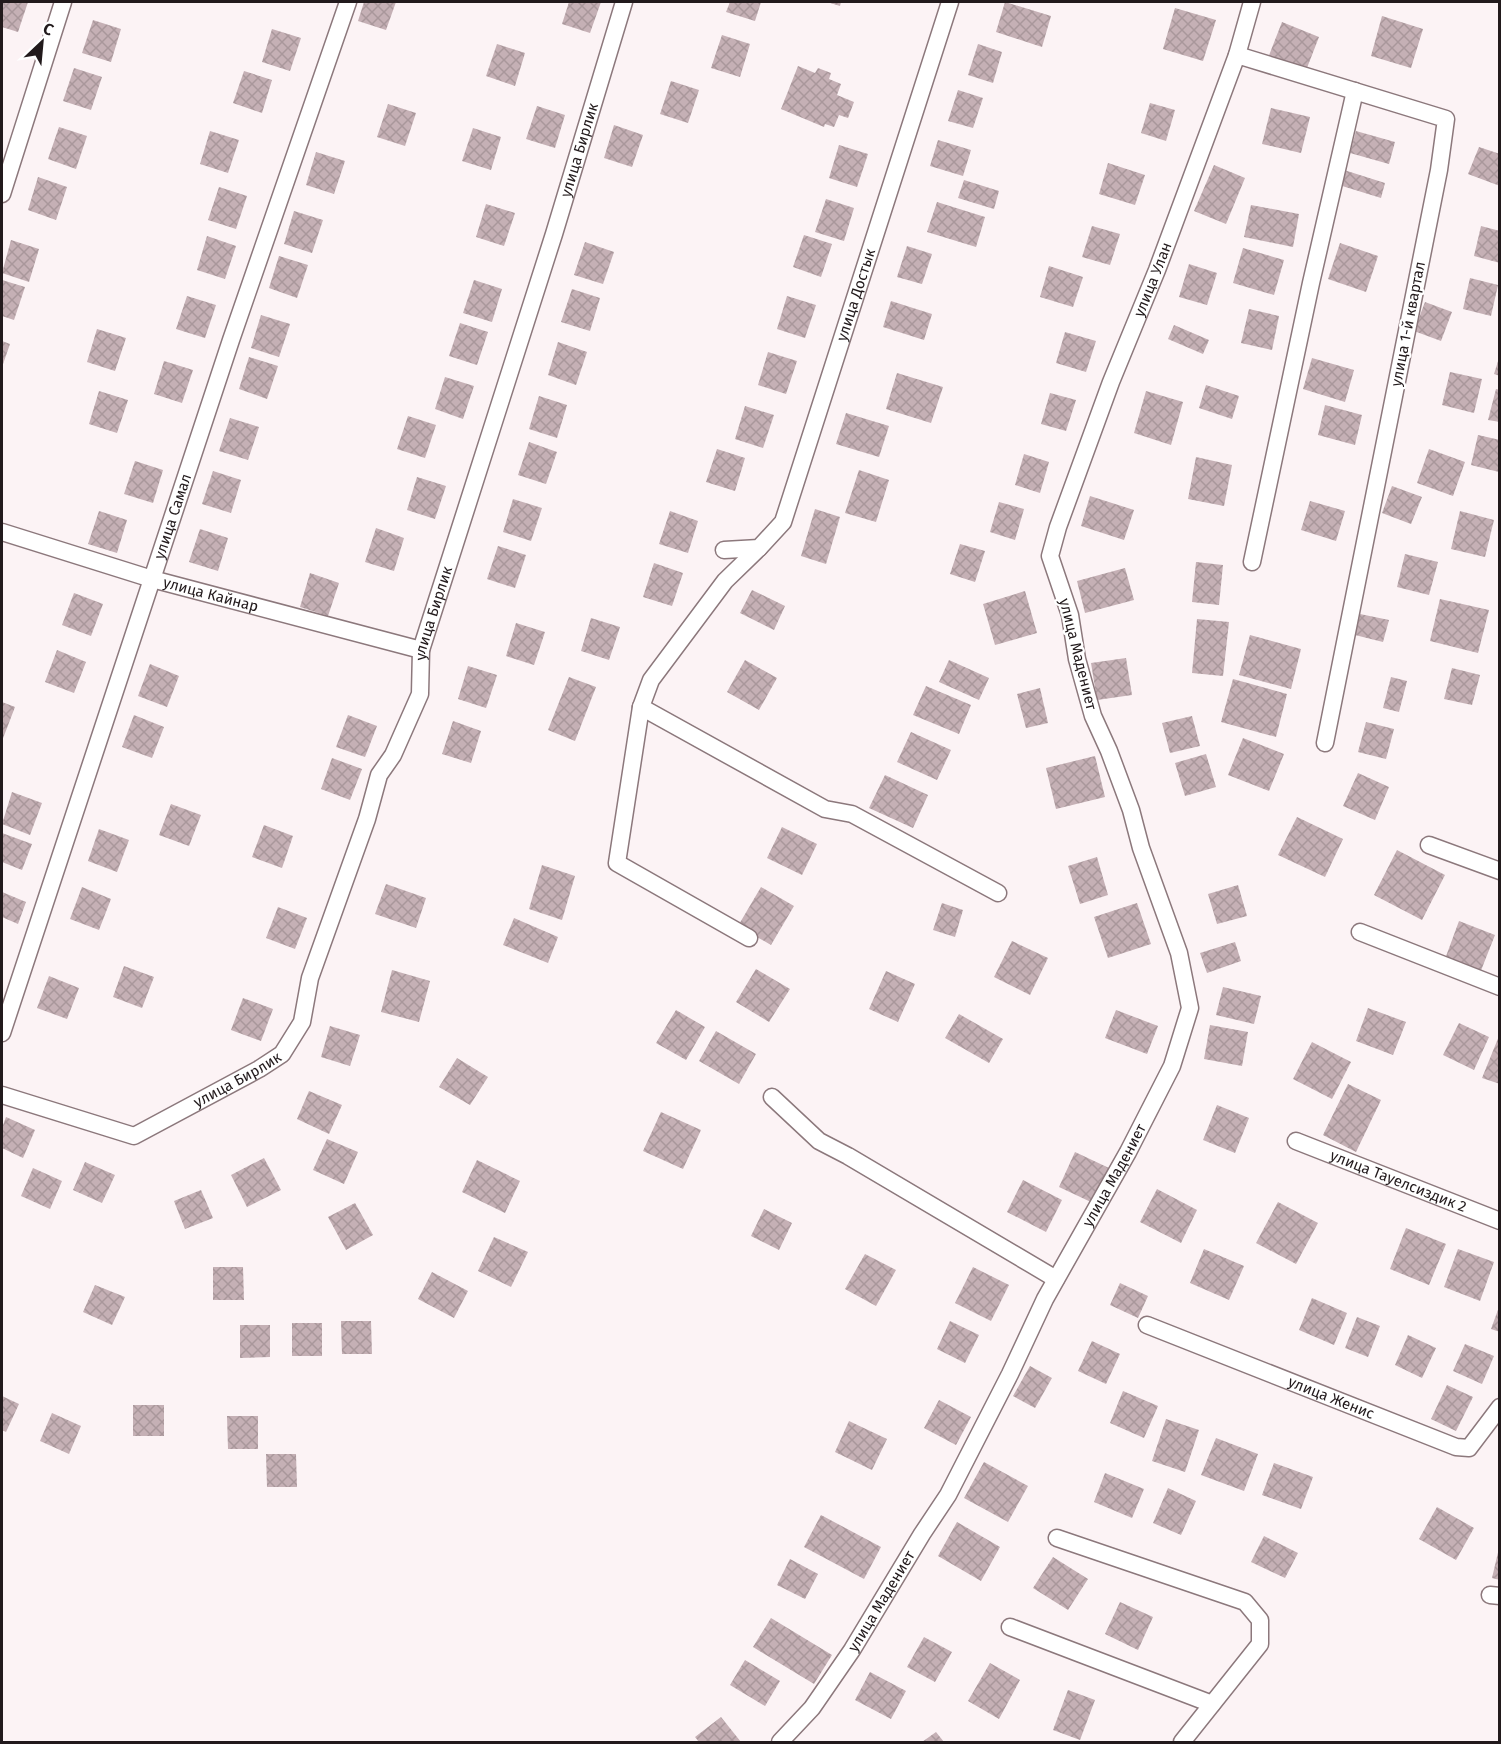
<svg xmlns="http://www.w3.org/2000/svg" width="1501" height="1744" font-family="'Fira Sans',sans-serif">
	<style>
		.building { fill: url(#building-cross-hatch) }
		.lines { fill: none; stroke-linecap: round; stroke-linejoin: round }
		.street-casing { stroke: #8c787c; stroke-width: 19 }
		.street { stroke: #fff; stroke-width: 16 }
		.labels { text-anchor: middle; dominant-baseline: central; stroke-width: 4.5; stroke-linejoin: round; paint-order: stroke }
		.street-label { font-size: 15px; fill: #221a1c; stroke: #fff }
	</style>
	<defs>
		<pattern id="building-cross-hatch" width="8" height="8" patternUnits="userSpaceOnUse" patternTransform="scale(1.5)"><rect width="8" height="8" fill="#c5b0b5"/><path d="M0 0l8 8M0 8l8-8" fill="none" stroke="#a9979b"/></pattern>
	</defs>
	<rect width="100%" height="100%" fill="#fcf3f5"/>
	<path class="building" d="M2 2H28L18 32 2 27Z
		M364 2H396L386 30 358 21Z
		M569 2H601L590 33 562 24Z
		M730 2H761L755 21 726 12Z
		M827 2H841L840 6Z
		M1005 2 1051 16 1042 47 996 32Z
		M1175 8 1216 20 1203 61 1163 49Z
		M1382 16 1423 29 1411 68 1371 56Z
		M93 20 121 29 111 62 82 53Z
		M1282 22 1319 37 1305 73 1268 58Z
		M272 29 301 38 290 71 262 62Z
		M722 35 750 44 740 77 711 68Z
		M497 44 525 53 515 86 486 76Z
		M978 44 1002 52 993 83 968 75Z
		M798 66 815 73 818 68 831 73 829 79 841 84 837 95 854 102 848 118 839 115 834 127 825 124 824 127 781 109Z
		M74 68 102 77 91 110 63 101Z
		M244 71 272 80 262 113 233 103Z
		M671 81 699 90 688 123 660 114Z
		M958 90 983 98 973 128 948 121Z
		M1150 103 1175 110 1166 141 1141 133Z
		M388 104 416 113 405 146 377 137Z
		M537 106 565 115 555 148 526 139Z
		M1271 108 1310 117 1301 153 1262 144Z
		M614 125 643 135 632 167 604 158Z
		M59 127 87 136 76 169 48 159Z
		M473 128 501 137 491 170 462 161Z
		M210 131 239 140 228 173 200 164Z
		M1356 131 1395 142 1389 164 1350 153Z
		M938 140 971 150 963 176 930 166Z
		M839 145 868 154 857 187 829 178Z
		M1479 147 1500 154V186L1468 174Z
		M316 152 345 161 334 194 306 185Z
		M1108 163 1145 175 1135 205 1099 194Z
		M1214 165 1245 178 1226 224 1194 211Z
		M1344 170 1385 183 1381 198 1339 185Z
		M38 177 67 187 56 220 28 210Z
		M964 180 999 191 994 209 958 198Z
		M219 187 247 196 236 229 208 220Z
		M826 199 854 208 844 241 815 232Z
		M937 202 985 217 976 247 927 232Z
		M486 204 515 213 504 246 476 237Z
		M1251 205 1299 214 1293 247 1244 237Z
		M294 211 323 220 312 253 284 244Z
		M1092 226 1120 234 1110 265 1082 257Z
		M1481 226 1500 231V263L1474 256Z
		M804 235 832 244 821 277 793 267Z
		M207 236 236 246 225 279 197 270Z
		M11 240 39 249 29 282 2 273Z
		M585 242 614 252 603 284 574 275Z
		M1340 243 1378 256 1366 292 1328 279Z
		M907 246 932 254 922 284 897 277Z
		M1243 248 1284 260 1274 295 1233 283Z
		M279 256 308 265 297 298 269 288Z
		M1189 264 1217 273 1207 305 1179 297Z
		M1049 266 1083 277 1073 307 1040 297Z
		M1470 278 1498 285 1491 316 1463 309Z
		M2 280 25 287 14 320 2 316Z
		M474 280 502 289 492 322 463 313Z
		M572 289 600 298 590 331 561 322Z
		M187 296 216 305 205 338 176 329Z
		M787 296 816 305 805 338 777 329Z
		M891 301 932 314 924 340 883 327Z
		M1425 302 1452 312 1441 341 1414 331Z
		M1249 309 1279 316 1272 350 1241 343Z
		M261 315 290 324 279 357 251 348Z
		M460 323 488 332 477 365 449 356Z
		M1174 325 1209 340 1203 354 1168 339Z
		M97 329 126 338 115 371 87 362Z
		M1065 332 1096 341 1086 372 1056 363Z
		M2 341 10 344 2 367Z
		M558 342 587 352 576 385 548 375Z
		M768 352 797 361 786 394 758 385Z
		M249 357 278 366 267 399 239 389Z
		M1312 358 1354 370 1345 402 1303 389Z
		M1499 358H1500V376L1494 374Z
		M164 361 193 370 182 403 154 394Z
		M1450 372 1482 379 1474 413 1442 405Z
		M897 373 943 387 931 423 886 409Z
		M445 377 474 386 463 419 435 409Z
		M1206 385 1239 396 1232 419 1199 408Z
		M1496 389 1500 390V422L1488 420Z
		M99 391 128 400 117 433 89 424Z
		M1146 391 1183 402 1171 445 1134 433Z
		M1050 393 1076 400 1066 431 1041 424Z
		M539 396 567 405 557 438 529 429Z
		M1325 405 1362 415 1355 445 1318 435Z
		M745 406 774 415 763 448 735 439Z
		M846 413 889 426 879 457 836 444Z
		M408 416 436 425 425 458 397 449Z
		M230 418 259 427 248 460 219 451Z
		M1478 435 1500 440 1499 472 1471 465Z
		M529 442 557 452 546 484 518 475Z
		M717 449 745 458 735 491 706 482Z
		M1429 449 1465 462 1453 496 1417 483Z
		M1024 454 1049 462 1040 493 1015 485Z
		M1196 457 1232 465 1224 506 1188 499Z
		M135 461 163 470 153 503 124 494Z
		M859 470 889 480 876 522 845 513Z
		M213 471 241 480 231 513 202 504Z
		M417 477 446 486 435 519 407 510Z
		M1392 486 1422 497 1411 524 1382 513Z
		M1090 496 1134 510 1124 540 1081 526Z
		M513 499 542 508 531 541 503 532Z
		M1310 501 1345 511 1336 541 1301 530Z
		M999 502 1024 509 1015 540 990 532Z
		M815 509 840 517 826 564 801 556Z
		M99 511 127 520 117 553 88 544Z
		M670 511 698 521 688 553 659 544Z
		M1460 511 1494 520 1485 557 1451 549Z
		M376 528 404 538 394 571 365 562Z
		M200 529 228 538 218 571 189 562Z
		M960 544 985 551 975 582 950 574Z
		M498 546 526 555 515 588 487 579Z
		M1405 554 1438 562 1429 595 1397 587Z
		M1196 562 1223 565 1219 605 1192 602Z
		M654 563 683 573 672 606 643 597Z
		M1125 568 1134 600 1085 613 1077 581Z
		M310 573 339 583 328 616 300 607Z
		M752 590 785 606 774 630 740 613Z
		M1025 591 1037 633 995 645 983 604Z
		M74 593 103 604 91 636 62 625Z
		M1440 599 1489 610 1478 653 1430 641Z
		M1360 614 1389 620 1383 642 1355 635Z
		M591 618 620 627 609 660 581 651Z
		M1197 619 1229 622 1223 676 1192 673Z
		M516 623 545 632 534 665 506 656Z
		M1250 635 1301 649 1291 689 1239 675Z
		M57 650 86 662 74 693 45 682Z
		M1126 658 1132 695 1097 700 1091 663Z
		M745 660 777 678 759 710 727 692Z
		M949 660 989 678 979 700 939 682Z
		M150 664 179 676 167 707 138 696Z
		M468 666 497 675 486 708 458 699Z
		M1452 668 1480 675 1472 705 1444 699Z
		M569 677 596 687 575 741 548 730Z
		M1391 677 1407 681 1399 712 1383 708Z
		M1233 679 1287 694 1276 737 1221 722Z
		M926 686 971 705 959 734 913 715Z
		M1040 688 1048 723 1026 728 1017 694Z
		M2 702 15 707 2 741Z
		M134 715 164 727 152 758 122 747Z
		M348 715 377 726 365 757 336 747Z
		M1192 716 1200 746 1170 753 1162 723Z
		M453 721 481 731 471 763 442 754Z
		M1366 722 1394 729 1386 759 1358 752Z
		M911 732 951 750 937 780 897 762Z
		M1243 738 1284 754 1269 791 1228 775Z
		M1206 754 1216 787 1185 796 1175 763Z
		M1095 756 1105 797 1056 809 1046 768Z
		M332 758 362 769 350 800 321 789Z
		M1358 773 1389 787 1375 820 1343 806Z
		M885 775 928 795 913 828 869 808Z
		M12 792 42 803 30 835 2 824Z
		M171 804 201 815 189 846 159 835Z
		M1297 817 1343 839 1325 877 1278 855Z
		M264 825 293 836 282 868 252 857Z
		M782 827 817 844 802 875 767 858Z
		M99 829 129 840 117 872 88 861Z
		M2 833 32 844 22 870 2 862Z
		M1397 850 1445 875 1422 920 1374 895Z
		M1097 857 1108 895 1080 904 1068 866Z
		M542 865 575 876 562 920 529 909Z
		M386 884 426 898 416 928 375 914Z
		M1238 885 1247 916 1217 924 1208 894Z
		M82 887 111 899 99 930 70 919Z
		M761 887 794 906 771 945 738 926Z
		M2 892 26 902 18 924 2 917Z
		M942 903 963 910 955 937 933 930Z
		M1137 903 1151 944 1108 958 1094 917Z
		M278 907 307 918 295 949 266 938Z
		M514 918 558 937 548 963 503 945Z
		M1459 921 1495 935 1480 973 1445 959Z
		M1012 941 1048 958 1030 995 994 977Z
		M1235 942 1241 961 1207 973 1200 953Z
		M124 966 154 977 142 1008 113 997Z
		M756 969 790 989 769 1022 736 1002Z
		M392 970 430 981 419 1022 381 1012Z
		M886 971 915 984 898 1022 869 1009Z
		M49 976 79 988 67 1019 37 1008Z
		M1223 987 1261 996 1254 1024 1216 1015Z
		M243 998 273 1009 261 1041 231 1030Z
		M1368 1008 1406 1022 1393 1055 1356 1041Z
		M676 1010 705 1027 686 1060 656 1043Z
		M1116 1010 1158 1026 1147 1054 1105 1038Z
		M959 1014 1003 1039 989 1063 945 1038Z
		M1459 1023 1489 1037 1474 1070 1443 1055Z
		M1210 1025 1248 1032 1242 1066 1204 1059Z
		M330 1026 360 1035 350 1066 321 1057Z
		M716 1031 756 1054 739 1084 699 1061Z
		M1499 1036H1500V1084L1482 1078Z
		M1312 1042 1351 1062 1332 1099 1293 1079Z
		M457 1058 488 1077 470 1105 439 1087Z
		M1348 1084 1381 1100 1356 1152 1323 1135Z
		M309 1091 342 1105 329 1134 297 1119Z
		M1217 1105 1249 1118 1235 1153 1203 1140Z
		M661 1112 701 1130 683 1169 643 1151Z
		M6 1117 35 1130 23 1158 2 1148V1128Z
		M327 1139 358 1152 344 1184 313 1170Z
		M1075 1152 1109 1168 1093 1203 1059 1187Z
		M264 1158 281 1190 247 1207 231 1175Z
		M477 1160 520 1181 505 1213 462 1192Z
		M85 1162 115 1175 102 1203 73 1190Z
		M33 1168 62 1181 50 1209 21 1196Z
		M1023 1180 1062 1200 1046 1232 1007 1212Z
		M1157 1189 1197 1210 1181 1243 1140 1222Z
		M201 1190 213 1218 185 1229 174 1201Z
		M1278 1202 1318 1223 1296 1264 1256 1243Z
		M355 1203 373 1235 346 1250 328 1217Z
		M764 1209 792 1223 779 1250 751 1236Z
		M1406 1228 1446 1244 1429 1285 1390 1269Z
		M494 1237 528 1252 511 1287 478 1271Z
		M1204 1249 1244 1266 1229 1300 1190 1283Z
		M1458 1249 1494 1262 1480 1301 1444 1287Z
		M865 1254 896 1270 876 1306 845 1289Z
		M213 1267H243L244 1300H213Z
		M973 1267 1009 1285 991 1321 955 1303Z
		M432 1272 468 1291 454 1318 418 1299Z
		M1120 1283 1148 1296 1138 1318 1110 1305Z
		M95 1285 125 1297 112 1325 83 1312Z
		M1312 1298 1347 1313 1334 1345 1299 1330Z
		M1499 1307 1500 1308V1332L1491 1329Z
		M1357 1317 1380 1326 1368 1357 1345 1348Z
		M341 1321H371L372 1354H342Z
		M950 1321 979 1335 965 1363 937 1349Z
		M292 1323H322V1356H292Z
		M240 1325H270V1357L240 1358Z
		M1408 1335 1436 1348 1422 1378 1395 1365Z
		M1092 1341 1120 1354 1106 1384 1078 1371Z
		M1465 1344 1494 1356 1482 1384 1453 1371Z
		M1030 1366 1052 1378 1035 1408 1013 1396Z
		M1447 1385 1473 1397 1456 1431 1431 1419Z
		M1123 1391 1158 1406 1144 1438 1110 1423Z
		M2 1396 19 1404 6 1432 2 1430Z
		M939 1400 971 1417 956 1445 924 1428Z
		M133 1405H164V1436H133Z
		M52 1413 81 1426 69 1454 40 1441Z
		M227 1416H258V1449H228Z
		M1166 1419 1199 1430 1185 1472 1152 1461Z
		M849 1421 887 1439 872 1470 835 1452Z
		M1216 1438 1258 1454 1244 1491 1201 1475Z
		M266 1454H296L297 1487H267Z
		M984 1462 1028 1486 1008 1522 964 1498Z
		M1274 1463 1313 1477 1301 1509 1262 1495Z
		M1105 1473 1144 1489 1132 1518 1094 1502Z
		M1168 1488 1196 1501 1181 1535 1153 1523Z
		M1437 1507 1474 1528 1456 1560 1419 1539Z
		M821 1515 881 1547 864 1579 804 1547Z
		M957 1522 1000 1547 981 1581 938 1556Z
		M1264 1536 1298 1553 1285 1578 1251 1562Z
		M1499 1548H1500V1580L1492 1578Z
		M1053 1557 1088 1579 1068 1610 1033 1588Z
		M790 1559 818 1574 805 1599 777 1585Z
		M1120 1602 1153 1617 1138 1650 1105 1634Z
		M771 1618 832 1655 814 1684 753 1647Z
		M924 1637 952 1652 935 1682 907 1667Z
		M745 1660 780 1681 765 1706 730 1685Z
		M990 1663 1020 1680 999 1719 968 1701Z
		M870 1672 906 1691 891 1719 855 1700Z
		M1068 1690 1095 1700 1080 1740 1053 1730Z
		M721 1717 741 1742H699L695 1737Z
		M936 1732 944 1742H922Z"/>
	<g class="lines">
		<defs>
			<g id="street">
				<path d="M1237 55 1446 119 1439 170 1325 743"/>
				<path d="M2 194 63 2"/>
				<path id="s1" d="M2 532 152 579 421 650"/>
				<path d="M759 548 725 581 651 680 641 707 825 809 852 814 998 893"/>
				<path id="s2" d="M724 550 759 548 783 522 950 2"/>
				<path d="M1252 562 1311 283 1355 91"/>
				<path d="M641 707 617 863 749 938"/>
				<path d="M1429 845 1500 871"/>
				<path d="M1360 932 1500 987"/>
				<path id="s3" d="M2 1033 231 340 348 2"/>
				<path id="s4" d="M2 1095 134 1136 259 1069 282 1054 302 1022 310 978 367 819 379 775 393 755 420 694 421 650 554 234 624 2"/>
				<path d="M772 1097 819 1141 848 1156 1056 1279"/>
				<path id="s5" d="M1296 1141 1500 1221"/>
				<path id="s6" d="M1147 1325 1456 1447 1469 1448 1500 1407"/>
				<path d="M1057 1538 1245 1602 1260 1620V1644L1182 1742"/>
				<path d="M1490 1595 1500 1596"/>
				<path d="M1010 1627 1212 1704"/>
				<path id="s7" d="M780 1742 812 1708 852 1650 922 1534 948 1495 1010 1374 1045 1299 1128 1152 1172 1066 1190 1008 1179 953 1141 848 1131 810 1109 751 1093 716 1077 659 1070 615 1050 556 1058 527 1111 382 1157 270 1237 55 1252 2"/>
			</g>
		</defs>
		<use href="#street" class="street-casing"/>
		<use href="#street" class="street"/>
	</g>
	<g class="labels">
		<g class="street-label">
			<text stroke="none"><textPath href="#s4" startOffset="1264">улица Бирлик</textPath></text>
			<text stroke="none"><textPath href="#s7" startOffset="1614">улица Улан</textPath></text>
			<text stroke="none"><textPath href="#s2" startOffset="309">улица Достык</textPath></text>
			<text transform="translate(1408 324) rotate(-79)">улица 1-й квартал</text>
			<text stroke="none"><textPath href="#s3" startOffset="544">улица Самал</textPath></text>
			<text stroke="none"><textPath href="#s1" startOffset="218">улица Кайнар</textPath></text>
			<text stroke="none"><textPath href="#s4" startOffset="778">улица Бирлик</textPath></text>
			<text transform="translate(1078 654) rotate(76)">улица Мадениет</text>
			<text stroke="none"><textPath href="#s4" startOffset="256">улица Бирлик</textPath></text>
			<text stroke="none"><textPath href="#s7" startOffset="660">улица Мадениет</textPath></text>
			<text stroke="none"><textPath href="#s5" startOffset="110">улица Тауелсиздик 2</textPath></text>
			<text stroke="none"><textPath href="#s6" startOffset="198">улица Женис</textPath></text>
			<text stroke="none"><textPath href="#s7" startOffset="174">улица Мадениет</textPath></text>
		</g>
	</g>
	<rect width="1501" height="1744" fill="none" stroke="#221a1c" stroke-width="6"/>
	<g transform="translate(42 42) rotate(26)" stroke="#ffffff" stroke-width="4.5" paint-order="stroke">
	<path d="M0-4.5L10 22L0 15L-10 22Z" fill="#221a1c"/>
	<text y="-9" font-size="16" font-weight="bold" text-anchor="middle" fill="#221a1c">С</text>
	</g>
</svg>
